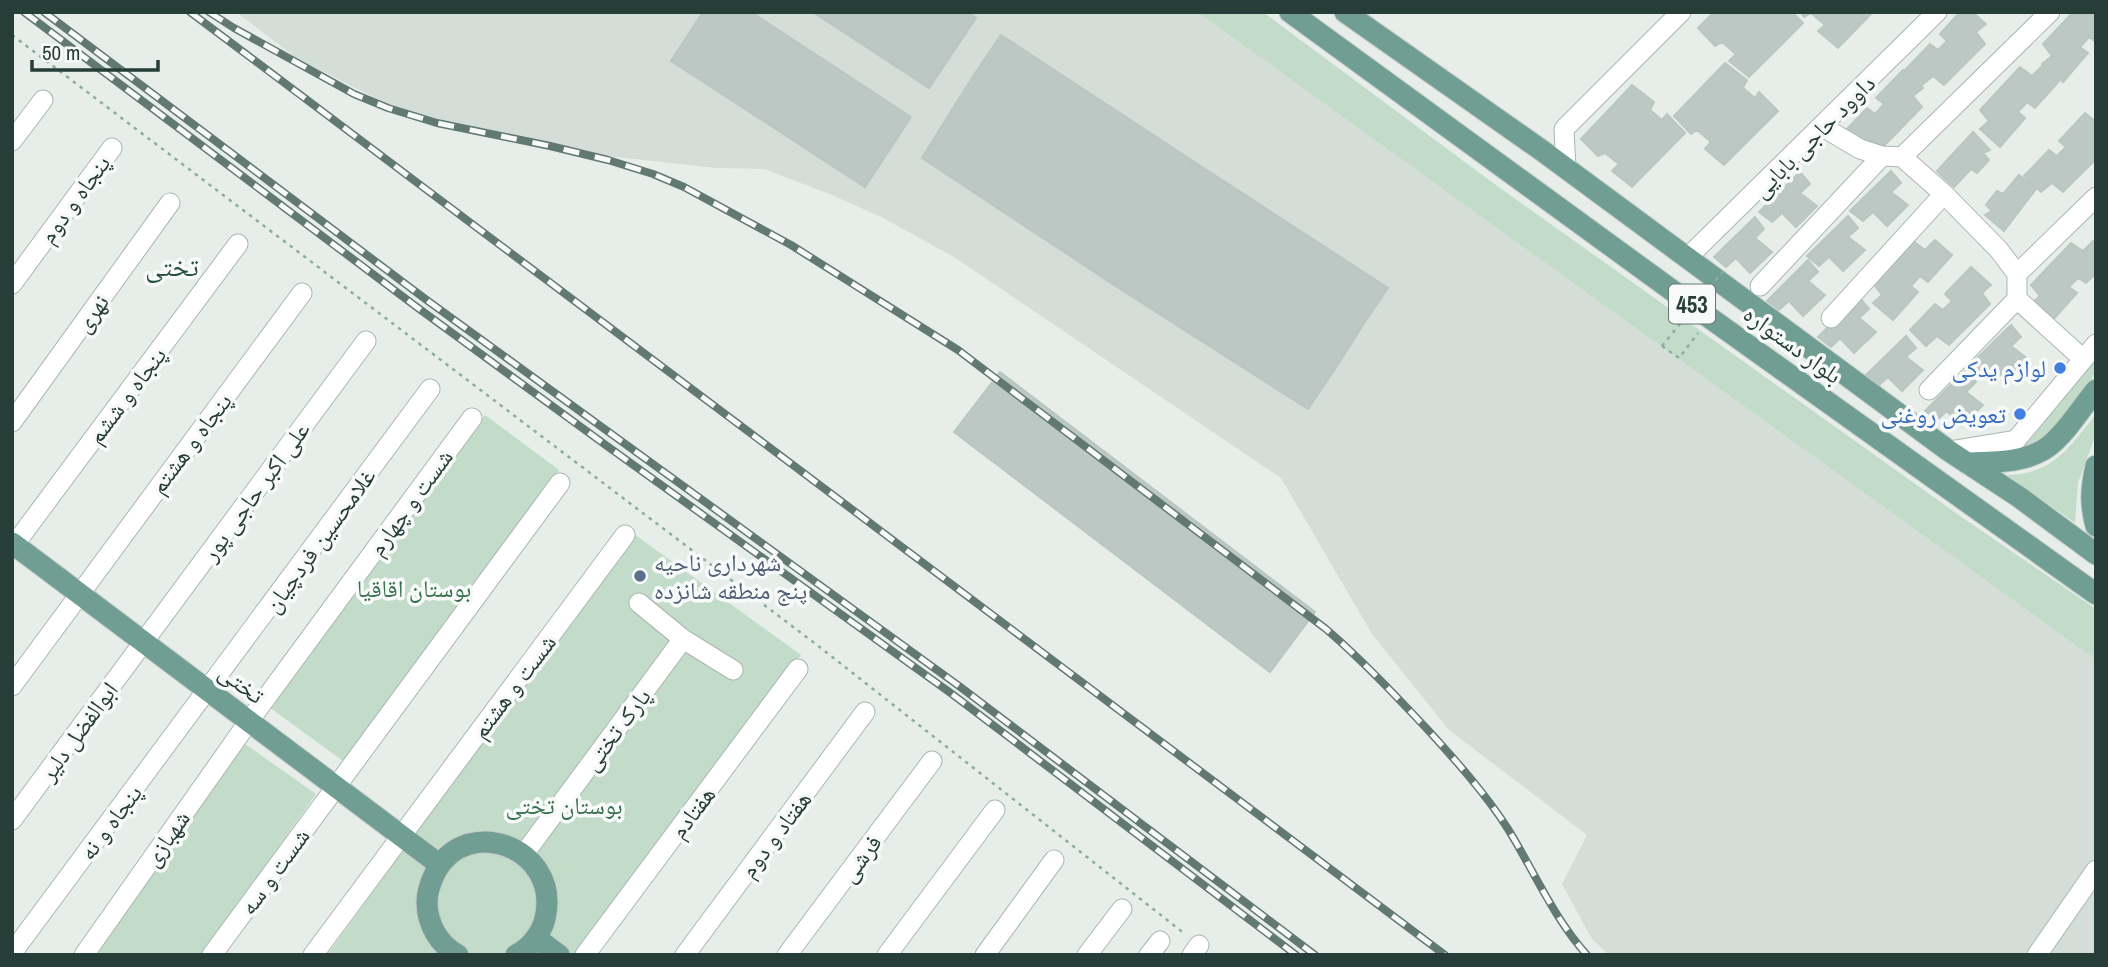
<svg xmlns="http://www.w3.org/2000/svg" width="2108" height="967" font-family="'Archivo Narrow','Noto Naskh Arabic',sans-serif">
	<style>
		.built { fill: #d5ddd9 }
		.green { fill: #c2dcc9 }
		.building { fill: #bcc8c3; stroke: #bac7c1; stroke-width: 2 }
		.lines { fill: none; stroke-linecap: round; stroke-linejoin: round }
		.minor-casing { stroke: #aab6b1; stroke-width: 21 }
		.major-casing { stroke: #c3c9c7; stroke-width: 23 }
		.path { stroke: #8bada2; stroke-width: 2.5; stroke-dasharray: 3.5 5; stroke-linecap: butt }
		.minor { stroke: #fff; stroke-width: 19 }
		.major { stroke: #709e92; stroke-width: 21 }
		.rail-casing { stroke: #627973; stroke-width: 8 }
		.rail { stroke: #f7faf9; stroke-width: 5; stroke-dasharray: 16; stroke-linecap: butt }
		.path-bridge { stroke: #8bada2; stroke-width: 2.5; stroke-dasharray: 3.5 5; stroke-linecap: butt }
		.shop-dot { fill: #3f7fe0; stroke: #f7faf9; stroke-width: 2.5 }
		.service-dot { fill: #5c6f8a; stroke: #f7faf9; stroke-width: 2.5 }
		.labels { text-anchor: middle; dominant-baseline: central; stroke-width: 7; stroke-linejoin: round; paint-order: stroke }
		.shield { fill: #f7faf9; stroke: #657672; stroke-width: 2 }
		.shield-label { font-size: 23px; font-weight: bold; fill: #273e38 }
		.street-label { font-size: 24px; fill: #273e38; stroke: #f7faf9 }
		.shop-label { font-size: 24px; fill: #366cbe; stroke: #f7faf9; text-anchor: end }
		.service-label { font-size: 24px; fill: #4e5e75; stroke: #f7faf9; text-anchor: start }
		.park-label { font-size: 24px; fill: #36704c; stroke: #f7faf9 }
		.neighbourhood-label { font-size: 26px; fill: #254e44; stroke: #f7faf9 }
	</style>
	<rect width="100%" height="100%" fill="#e7eeea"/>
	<path class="built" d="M236 12H1197L2096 660V955H1609L1592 939 1562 884 1587 835 1449 730 1372 634 1281 478 954 257 881 217 832 195 764 169 716 168 580 153 431 126 298 59Z"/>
	<path class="green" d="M1197 12H1263L1489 180 1963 518 2096 609V660Z
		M2096 359V373L2047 435 2027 448 1994 452 2018 447 2029 441Z
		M2096 414V434L2078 483 2075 523 2007 475C2053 474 2069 448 2096 414Z
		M485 415 559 470 343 761 269 707Z
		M634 534 801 655 582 955H327Z
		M245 744 316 794 202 955H95Z"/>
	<path class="building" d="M703 12H751L911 117 865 187 671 61Z
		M813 12H967L976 18 929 88Z
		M1714 12H1792L1803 23 1749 77 1729 61 1736 54 1722 42 1715 46 1698 28Z
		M1800 12H1873L1838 48 1818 31 1825 25 1811 13 1804 17Z
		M1960 12H1972L1986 24 1976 32 1985 44 1944 85 1933 76 1921 86 1905 70 1930 44 1938 50 1947 41 1940 34Z
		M2073 12H2096V42L2089 37 2080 47 2088 53 2063 82 2042 64 2052 56 2043 44Z
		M1001 35 1193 161 1167 202 974 75Z
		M1725 63 1747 80 1743 88 1755 98 1759 92 1778 111 1724 165 1705 149 1711 142 1697 130 1691 134 1674 116Z
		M2042 66 2059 81 2035 108 2027 102 2018 112 2025 118 2000 147 1980 129 1989 121 1980 110 2020 67 2032 76Z
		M1903 70 1923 88 1913 96 1922 107 1881 149 1869 140 1858 149 1842 134 1867 108 1875 114 1884 104 1876 98Z
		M974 75 1167 202 1140 243 948 116Z
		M1632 85 1654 102 1650 110 1662 120 1667 114 1685 133 1632 187 1612 171 1619 164 1605 153 1598 156 1581 139Z
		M2085 113 2096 122V159L2063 192 2052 183 2041 192 2024 176 2049 150 2057 156 2066 147 2059 141Z
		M948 116 1140 243 1114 285 922 158Z
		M1973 132 1990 150 1983 153 1989 160 1977 173 1971 169 1954 187 1937 171Z
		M1193 161 1388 288 1361 328 1167 202Z
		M1891 171 1901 183 1891 192 1908 205 1887 226 1873 212 1863 221 1850 211Z
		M1800 172 1810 184 1800 193 1817 206 1796 227 1782 213 1772 222 1759 212Z
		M2019 175 2036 189 2004 231 1985 215 1992 211 1986 205 1997 191 2003 194Z
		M1167 202 1361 328 1335 369 1140 243Z
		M1848 216 1858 228 1848 237 1865 250 1843 271 1829 257 1819 266 1807 256Z
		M1755 217 1764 229 1755 238 1772 252 1750 273 1736 258 1726 267 1714 257Z
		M1935 240 1952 255 1928 282 1920 276 1911 286 1918 292 1893 320 1873 303 1882 295 1873 283 1913 241 1925 250Z
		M2093 241 2096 243V273L2086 283 2078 278 2069 287 2077 293 2051 322 2031 304 2040 296 2031 285 2071 243 2083 251Z
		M1140 243 1335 369 1308 409 1114 285Z
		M1808 260 1818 272 1808 281 1825 295 1803 316 1789 301 1779 310 1767 301Z
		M1971 267 1991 285 1982 293 1990 304 1949 345 1937 336 1926 346 1910 330 1935 304 1943 310 1952 301 1945 294Z
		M1859 297 1869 309 1859 318 1876 332 1854 353 1840 338 1831 347 1818 337Z
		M2011 325 2021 337 2011 346 2028 359 2006 380 1992 366 1982 375 1970 365Z
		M1906 336 1916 348 1906 357 1923 370 1902 391 1888 377 1878 386 1865 376Z
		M1966 370 1976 382 1966 392 1983 405 1961 426 1947 411 1937 420 1925 411Z
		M1000 372 1315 612 1270 672 954 432Z"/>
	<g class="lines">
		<defs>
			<path id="minor" d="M1823 127 1860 149 1882 156 1902 157 1944 194 1999 250 2017 274V299L2083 359
				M12 141 43 100
				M1902 157 2050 12
				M1566 168 1564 129 1681 12
				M1687 258 1937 12
				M2017 274 2096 197
				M12 284 112 148
				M1760 286 1882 156
				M1831 318 1944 194
				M1929 390 2017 299
				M12 422 170 203
				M1949 451 2016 440 2096 344
				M12 548 238 244
				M639 603 683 639 733 670
				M12 686 302 293
				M12 820 366 341
				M524 854 683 639
				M12 953 430 389
				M84 955 249 721 472 418
				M212 955 560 483
				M313 955 625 535
				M585 955 798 669
				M685 955 865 712
				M787 955 932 761
				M887 955 995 810
				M985 955 1054 860
				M1087 955 1122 909
				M1149 955 1160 941
				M1192 955 1199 945
				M2037 955 2096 870"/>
			<path id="major" d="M1290 12 1710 318 2096 594
				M1345 12 1544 152 1949 451 2019 497 2096 554
				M1967 463C1994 462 2027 463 2049 446 2067 432 2081 408 2096 390
				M2096 466C2091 488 2090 504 2096 526
				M12 543 440 865
				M536 938 559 955
				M458 955C439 945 427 924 427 902 427 891 431 881 436 871 468 814 557 848 546 913 544 930 532 947 516 955"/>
		</defs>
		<use href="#minor" class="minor-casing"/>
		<use href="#major" class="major-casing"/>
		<path class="path" d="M12 35 817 645 1185 934
			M1662 346 1679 358 1698 333"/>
		<use href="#minor" class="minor"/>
		<use href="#major" class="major"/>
		<defs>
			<path id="rail" d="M24 12 418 308 607 446 952 694 1296 955
				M44 12 428 301 959 686 1315 955
				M190 12 1445 955
				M209 12 234 28 354 94 388 108 437 123 550 146 608 160 653 174 684 187 791 245 958 350 1326 629C1362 660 1395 695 1428 730 1457 762 1485 793 1508 829 1534 871 1553 917 1587 955"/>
		</defs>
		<use href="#rail" class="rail-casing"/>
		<use href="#rail" class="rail"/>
		<path class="path-bridge" d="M1662 346 1724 270"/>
	</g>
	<g class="shop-dot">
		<circle cx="2060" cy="368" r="7"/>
		<circle cx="2020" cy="414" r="7"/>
	</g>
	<circle class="service-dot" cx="640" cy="576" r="7"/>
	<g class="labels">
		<rect class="shield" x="1669" y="284.5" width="46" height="39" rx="5"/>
		<g class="shield-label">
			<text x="1692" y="304">453</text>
		</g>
		<g class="street-label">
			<text transform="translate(1813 136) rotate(-45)">داوود حاجی بابایی</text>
			<text transform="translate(74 199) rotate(-54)">پنجاه و دوم</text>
			<text transform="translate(91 313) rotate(-54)">نهری</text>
			<text transform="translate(1793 344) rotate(36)">بلوار دستواره</text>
			<text transform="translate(126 395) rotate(-53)">پنجاه و ششم</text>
			<text transform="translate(190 443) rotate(-53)">پنجاه و هشتم</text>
			<text transform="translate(255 491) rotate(-54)">علی اکبر حاجی پور</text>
			<text transform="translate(410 502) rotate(-54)">شست و چهارم</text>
			<text transform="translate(319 540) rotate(-54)">غلامحسین فردچیان</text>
			<text transform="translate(242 683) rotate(37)">تختی</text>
			<text transform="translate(513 686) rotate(-53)">شست و هشتم</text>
			<text transform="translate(616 729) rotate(-53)">پارک تختی</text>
			<text transform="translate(78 731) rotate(-54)">ابوالفضل دلیر</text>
			<text transform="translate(692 812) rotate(-53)">هفتادم</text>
			<text transform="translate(110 822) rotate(-53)">پنجاه و نه</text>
			<text transform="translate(775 834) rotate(-53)">هفتاد و دوم</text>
			<text transform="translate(166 838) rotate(-55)">شهبازی</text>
			<text transform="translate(860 858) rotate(-53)">فرشی</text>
			<text transform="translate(274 871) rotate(-54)">شست و سه</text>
		</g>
		<g class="shop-label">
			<text x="2046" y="368">لوازم یدکی</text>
			<text x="2006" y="414">تعویض روغنی</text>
		</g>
		<g class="service-label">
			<text x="654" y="562">شهرداری ناحیه<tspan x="654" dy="28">پنج منطقه شانزده</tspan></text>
		</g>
		<g class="park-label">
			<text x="414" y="588">بوستان اقاقیا</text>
			<text x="564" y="805">بوستان تختی</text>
		</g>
		<g class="neighbourhood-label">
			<text x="172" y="266">تختی</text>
		</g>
	</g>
	<rect width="2108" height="967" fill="none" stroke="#273e38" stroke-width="28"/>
	<path d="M32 60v10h126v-10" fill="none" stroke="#273e38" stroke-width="3.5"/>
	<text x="42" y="60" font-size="21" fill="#273e38" stroke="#f7faf9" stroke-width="5" paint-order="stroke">50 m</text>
</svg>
